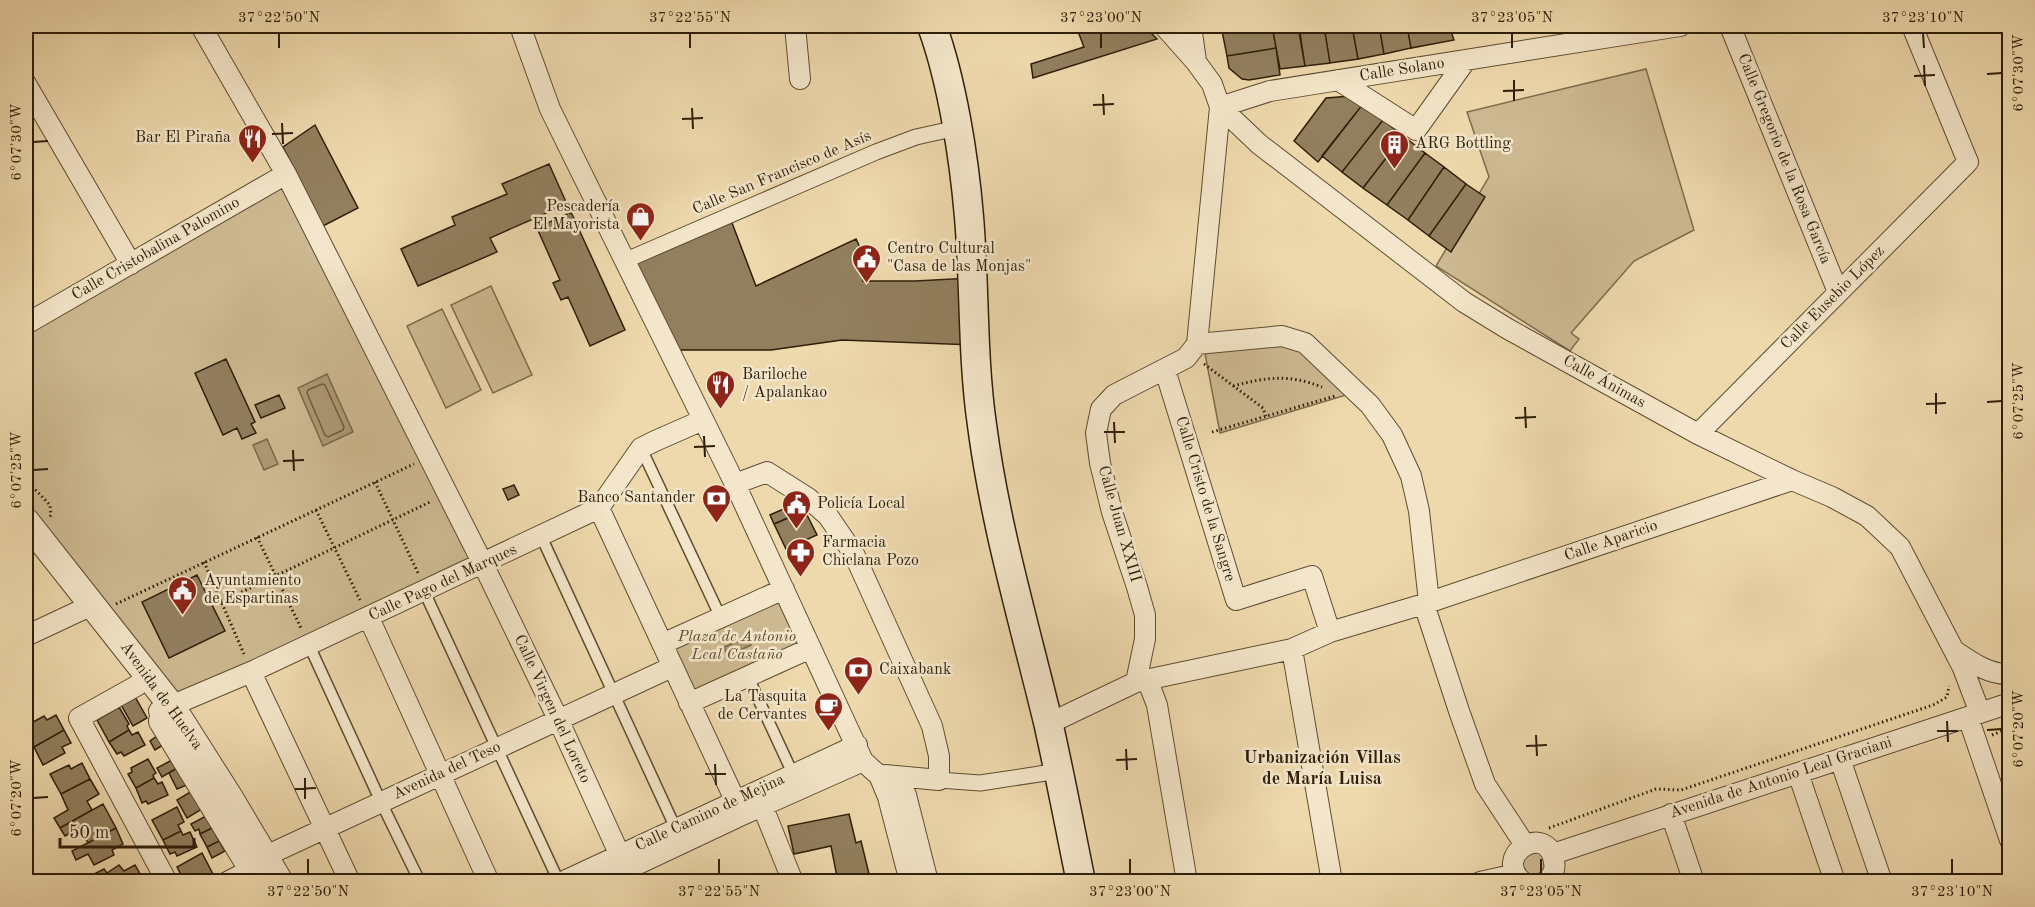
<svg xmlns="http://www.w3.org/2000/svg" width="2035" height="907" font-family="'Old Standard TT',serif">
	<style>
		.green { fill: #cdb991; stroke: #7e6c4c; stroke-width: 1.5 }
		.water { fill: #ad9975; stroke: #7a6849; stroke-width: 1.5 }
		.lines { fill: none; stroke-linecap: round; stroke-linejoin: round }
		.shore { stroke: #6e5c3e; stroke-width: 1.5 }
		.building { fill: #927f5e; stroke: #2e1e08; stroke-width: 1.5 }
		.service-casing { stroke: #5e4d31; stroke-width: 13 }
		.pedestrian-casing { stroke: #5e4d31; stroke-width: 17 }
		.minor-casing { stroke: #5e4d31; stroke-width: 22 }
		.tertiary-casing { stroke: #5e4d31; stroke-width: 28 }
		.secondary-casing { stroke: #2e1e08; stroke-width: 31 }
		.path { stroke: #2e1e08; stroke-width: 3; stroke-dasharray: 1.5 3; stroke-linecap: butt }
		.service { stroke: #f4e6ca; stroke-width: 10 }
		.pedestrian { stroke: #f4e6ca; stroke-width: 15 }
		.minor { stroke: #f4e6ca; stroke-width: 20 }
		.tertiary { stroke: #f4e6ca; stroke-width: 26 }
		.secondary { stroke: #f4e6ca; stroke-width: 28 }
		.ticks { fill: none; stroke: #2e1e08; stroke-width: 2 }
		.labels { text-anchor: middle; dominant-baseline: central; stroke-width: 5; stroke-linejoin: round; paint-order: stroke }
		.street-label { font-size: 16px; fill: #2e1e08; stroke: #f4e6ca }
		.poi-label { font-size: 16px; fill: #2e1e08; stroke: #f4e6ca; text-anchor: start }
		.park-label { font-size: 16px; font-style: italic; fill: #5e4c31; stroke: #f4e6ca }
		.neighbourhood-label { font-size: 18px; font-weight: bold; fill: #2e1e08; stroke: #f4e6ca }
		.neatline { fill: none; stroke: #2e1e08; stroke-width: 2 }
		.ticks-label { font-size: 15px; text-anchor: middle; fill: #2e1e08 }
	</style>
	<rect width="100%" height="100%" fill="#eed9ad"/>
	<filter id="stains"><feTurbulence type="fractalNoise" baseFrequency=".00333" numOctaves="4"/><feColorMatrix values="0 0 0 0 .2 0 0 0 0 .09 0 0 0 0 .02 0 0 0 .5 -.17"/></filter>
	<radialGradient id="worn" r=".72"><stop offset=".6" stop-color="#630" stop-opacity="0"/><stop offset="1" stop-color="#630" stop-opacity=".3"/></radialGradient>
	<path class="green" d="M1646 69 1694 230 1634 261 1571 333 1579 339 1570 351 1436 266 1489 177 1467 112Z
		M286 174 483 564 171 705 26 521V324Z
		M491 286 532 375 493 393 451 305Z
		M442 309 481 390 446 408 407 326Z
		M1282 336 1356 392 1220 433 1203 343Z
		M784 589 811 648 689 703 662 644Z
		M1528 847 1552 860 1539 881H1528L1519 855Z"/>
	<path class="water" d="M327 374 353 432 323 446 298 388Z
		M267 439 278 464 264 470 253 445Z
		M748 637 751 645 728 656 724 647Z"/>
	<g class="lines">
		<path class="shore" d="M322 384 325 385 344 427 343 430 328 437 325 435 307 393 308 390Z"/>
	</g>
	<path class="building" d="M1091 26H1144L1157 39 1033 78 1031 64 1084 47 1079 34Z
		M1221 26H1251L1222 31Z
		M1251 26H1272L1276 48 1227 56 1222 31Z
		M1272 26H1298L1305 66 1280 69Z
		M1299 26H1324L1330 63 1305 66Z
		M1324 26H1352L1358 59 1330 63Z
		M1352 26H1379L1384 54 1358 59Z
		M1379 26H1407L1411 48 1384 54Z
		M1407 26H1449L1454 40 1411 48Z
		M1276 48 1280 75 1249 80 1242 79 1229 68 1227 56Z
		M1351 96 1363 104 1318 162 1294 141 1326 98Z
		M1363 104 1383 120 1342 172 1322 156Z
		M1383 120 1403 136 1363 188 1342 172Z
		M315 125 358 208 323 226 283 147Z
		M1403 136 1425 153 1387 205 1363 188Z
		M1425 153 1444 167 1408 220 1387 205Z
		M549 164 567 204 490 238 497 252 418 286 401 249 455 225 452 217 507 194 502 184Z
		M1444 167 1466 184 1429 236 1408 220Z
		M1466 184 1485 197 1451 252 1429 236Z
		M571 212 625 330 590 346 568 297 561 300 553 283 560 280 537 228Z
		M729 215 756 286 856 239 866 260 863 281H915L971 278 974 345 842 340 771 350H668L624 261Z
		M226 359 255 422 251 424 256 433 242 439 237 428 223 435 195 373Z
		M279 395 285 408 261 418 255 405Z
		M514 485 519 495 508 500 503 489Z
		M797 503 801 512 774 524 770 515Z
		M805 511 817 535 786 549 774 524Z
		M197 575 225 631 169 658 142 602Z
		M134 695 147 718 133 726 120 703Z
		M119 707 129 724 127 726 129 730 109 742 97 720Z
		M56 715 64 730 34 747 26 732V726L44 716 47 720Z
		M64 730 71 743 62 747 65 753 43 765 34 747Z
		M129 730 132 735 138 732 145 745 124 756 121 752 117 754 109 742Z
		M157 736 163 745 155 750 150 741Z
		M148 759 156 773 153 775 154 778 136 788 128 774 132 772 131 768Z
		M172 760 177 768 162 777 157 768Z
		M82 763 90 779 61 794 50 774 69 765 71 769Z
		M177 768 187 785 177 789 169 773Z
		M154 778 158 784 162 782 168 795 148 804 146 801 142 803 136 788Z
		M90 779 99 794 87 801 92 810 60 828 54 818 68 810 61 794Z
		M192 791 202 809 187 818 177 800Z
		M103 804 116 828 88 843 80 828 65 836 60 828Z
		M177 807 184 822 178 825 181 831 163 840 152 820Z
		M849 814 856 843 861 841 871 882H838L831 846 794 854 788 826Z
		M206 816 212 828 200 834 199 829 195 831 191 824Z
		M116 828 123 844 112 850 114 855 94 865 88 854 76 860 72 851Z
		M212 828 219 841 207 847 200 834Z
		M181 831 183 835 190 832 197 847 177 856 175 852 170 854 163 840Z
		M219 841 225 851 212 858 207 847Z
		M202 853 214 876 204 882H185L177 867Z
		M119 865 124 871 135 865 143 879 138 882H93L90 876 104 869 107 873Z"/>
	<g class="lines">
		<defs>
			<path id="service" d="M641 448 721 618
				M541 536 676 829
				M424 591 559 882
				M309 645 381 802 420 882
				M748 677 793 774"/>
			<path id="pedestrian" d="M624 261 876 152 916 137 957 128
				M939 780 980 783 1059 771"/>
			<path id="minor" d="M201 26 286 174 483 564 558 719 632 882
				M520 26 550 109 735 484 863 761C868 765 873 771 878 774 891 782 897 781 906 795L928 882
				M795 26 800 79
				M1164 26 1196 62 1212 84 1220 107 1259 144 1464 302 1508 329 1698 434 1792 480 1832 497 1867 516 1900 547 1963 668 1980 713
				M1191 26 1196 61
				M1730 26 1838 292
				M1338 80 1416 130 1466 60
				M26 84 131 264
				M26 324 286 174
				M1197 344 1282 336 1305 343 1370 405 1392 435 1411 476 1419 511 1429 602
				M1165 370 1236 600 1312 576 1330 632
				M1698 434 1968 162 1912 26
				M735 484 767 472 808 498 828 516 854 554 932 726 939 756V780L885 775
				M599 508 742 815
				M1424 604 1459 711 1485 784 1525 845
				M369 618 489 882
				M26 636 92 605
				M662 644 784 589
				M1292 649 1332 882
				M1955 651C1971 662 1989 675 2010 674
				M251 672 350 882
				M1147 679 1157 705 1187 882
				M1136 682 1145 639V615L1137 587 1112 512 1100 463 1096 433 1101 409 1114 395 1186 358 1197 344 1220 107 1270 91 1680 26
				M138 685 79 718 167 882
				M689 703 811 648
				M159 711 251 672 599 508 641 448 655 441 703 420
				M1968 717 2010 840
				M1048 724 1136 682 1292 649 1330 632 1424 604 1792 480
				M1840 759 1882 882
				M1798 773 1835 882
				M879 775 888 797 910 882
				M762 805 793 882
				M1671 814 1694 882
				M1553 854 2010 703
				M227 882 252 869 270 854 672 667
				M562 882 857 745
				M600 882 742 815 863 761
				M1480 882 1516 874
				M1523 882C1490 856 1548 820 1554 862 1556 870 1552 877 1545 882"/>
			<path id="tertiary" d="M26 521 171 705 230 798 280 882
				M162 721 255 874"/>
			<path id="secondary" d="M932 26C952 81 964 157 969 217 975 286 972 356 982 425 995 525 1024 623 1048 722 1060 775 1070 828 1081 882"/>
		</defs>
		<use href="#service" class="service-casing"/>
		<use href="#pedestrian" class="pedestrian-casing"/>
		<use href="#minor" class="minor-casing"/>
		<use href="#tertiary" class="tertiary-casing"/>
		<use href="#secondary" class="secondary-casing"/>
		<path class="path" d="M1204 364 1263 408 1266 416
			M1233 386C1267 377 1289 374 1322 387
			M1212 432 1335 396
			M26 480 50 505 51 515 49 518
			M375 482 418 573
			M316 510 360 600
			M257 537 301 628
			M204 562 244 654
			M221 602 430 502
			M116 604 414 464
			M1992 735 2010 728
			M1549 828 1656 789 1681 790 1933 705 1947 697 1949 686"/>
		<use href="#service" class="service"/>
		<use href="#pedestrian" class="pedestrian"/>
		<use href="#minor" class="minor"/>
		<use href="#tertiary" class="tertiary"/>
		<use href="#secondary" class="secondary"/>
	</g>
	<path class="ticks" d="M279 33V48M690 33V48M1101 33V48M1512 33V48M1923 33 1924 48M1924 65 1925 86M1987 74 2002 73M1914 76 1935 75M1514 80V101M1503 91 1524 90M1103 94 1104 115M1093 105 1114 104M692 108 693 129M682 119 703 118M282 123 283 144M272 134 293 133M33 142 48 141M1936 393V414M1987 402 2002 401M1926 404 1946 403M1525 407 1526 428M1515 418 1536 417M1114 422 1115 443M1104 432H1125M704 436 705 457M694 447 715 446M293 450 294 471M283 461 304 460M33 470 48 469M1947 721 1948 742M1987 730 2002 729M1937 731H1958M1536 735 1537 756M1526 746 1547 745M1126 749 1127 770M1116 760 1137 759M715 764 716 785M705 774H726M305 778V799M295 789 316 788M33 798 48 797M308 859V874M719 859V874M1130 859V874M1541 859V874M1952 859V874"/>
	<defs>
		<symbol id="restaurant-pin" viewBox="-11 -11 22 30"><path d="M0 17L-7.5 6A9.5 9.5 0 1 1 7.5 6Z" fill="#8f2418" stroke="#f4e6ca"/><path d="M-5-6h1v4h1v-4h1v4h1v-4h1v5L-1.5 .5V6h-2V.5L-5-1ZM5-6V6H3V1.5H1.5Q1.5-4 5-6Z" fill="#fff"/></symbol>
		<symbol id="building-pin" viewBox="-11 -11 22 30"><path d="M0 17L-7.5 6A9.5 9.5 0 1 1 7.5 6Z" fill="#8f2418" stroke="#f4e6ca"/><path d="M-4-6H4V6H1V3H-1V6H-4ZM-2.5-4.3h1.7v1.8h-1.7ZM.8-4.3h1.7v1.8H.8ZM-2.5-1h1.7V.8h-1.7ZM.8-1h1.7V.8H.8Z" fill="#fff"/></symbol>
		<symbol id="shop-pin" viewBox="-11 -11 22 30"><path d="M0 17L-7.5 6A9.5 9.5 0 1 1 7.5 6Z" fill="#8f2418" stroke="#f4e6ca"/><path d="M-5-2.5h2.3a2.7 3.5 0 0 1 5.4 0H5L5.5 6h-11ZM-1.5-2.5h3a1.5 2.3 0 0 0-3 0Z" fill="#fff"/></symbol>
		<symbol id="civic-pin" viewBox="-11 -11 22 30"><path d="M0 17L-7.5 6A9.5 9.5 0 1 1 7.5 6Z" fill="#8f2418" stroke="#f4e6ca"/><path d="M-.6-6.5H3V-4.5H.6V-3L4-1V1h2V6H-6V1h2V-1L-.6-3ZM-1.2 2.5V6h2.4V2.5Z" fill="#fff"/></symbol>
		<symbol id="bank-pin" viewBox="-11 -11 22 30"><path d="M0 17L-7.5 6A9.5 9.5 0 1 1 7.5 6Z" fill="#8f2418" stroke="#f4e6ca"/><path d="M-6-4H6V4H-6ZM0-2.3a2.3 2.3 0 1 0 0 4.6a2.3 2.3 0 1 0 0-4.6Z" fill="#fff"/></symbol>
		<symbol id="pharmacy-pin" viewBox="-11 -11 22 30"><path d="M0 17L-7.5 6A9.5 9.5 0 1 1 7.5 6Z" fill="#8f2418" stroke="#f4e6ca"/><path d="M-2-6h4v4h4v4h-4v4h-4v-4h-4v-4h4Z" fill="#fff"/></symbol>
		<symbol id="cafe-pin" viewBox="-11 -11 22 30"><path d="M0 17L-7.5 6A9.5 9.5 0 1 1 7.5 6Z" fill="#8f2418" stroke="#f4e6ca"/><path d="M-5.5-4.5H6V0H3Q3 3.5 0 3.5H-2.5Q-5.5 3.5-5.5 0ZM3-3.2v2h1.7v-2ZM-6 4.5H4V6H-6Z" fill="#fff"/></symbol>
	</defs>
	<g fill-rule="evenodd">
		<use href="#restaurant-pin" x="236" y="122" width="33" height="45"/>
		<use href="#building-pin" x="1378" y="128" width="33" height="45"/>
		<use href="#shop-pin" x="624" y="200" width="33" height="45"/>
		<use href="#civic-pin" x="850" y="242" width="33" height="45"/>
		<use href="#restaurant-pin" x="704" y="368" width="33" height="45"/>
		<use href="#bank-pin" x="700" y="482" width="33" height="45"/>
		<use href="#civic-pin" x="780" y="488" width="33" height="45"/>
		<use href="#pharmacy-pin" x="784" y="536" width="33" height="45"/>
		<use href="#civic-pin" x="166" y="574" width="33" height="45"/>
		<use href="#bank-pin" x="842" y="654" width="33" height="45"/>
		<use href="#cafe-pin" x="812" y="690" width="33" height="45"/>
	</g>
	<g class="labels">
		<g class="street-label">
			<text transform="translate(1402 70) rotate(-9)">Calle Solano</text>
			<text transform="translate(1784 159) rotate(68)">Calle Gregorio de la Rosa García</text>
			<text transform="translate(782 173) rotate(-23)">Calle San Francisco de Asís</text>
			<text transform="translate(156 249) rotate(-30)">Calle Cristobalina Palomino</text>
			<text transform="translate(1833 298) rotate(-45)">Calle Eusebio López</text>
			<text transform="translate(1604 382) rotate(29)">Calle Ánimas</text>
			<text transform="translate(1205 499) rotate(73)">Calle Cristo de la Sangre</text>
			<text transform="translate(1119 524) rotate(74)">Calle Juan XXIII</text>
			<text transform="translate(1611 541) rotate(-19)">Calle Aparicio</text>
			<text transform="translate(443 583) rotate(-25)">Calle Pago del Marques</text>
			<text transform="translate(161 696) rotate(54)">Avenida de Huelva</text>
			<text transform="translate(552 709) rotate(65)">Calle Virgen del Loreto</text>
			<text transform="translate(447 771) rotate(-25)">Avenida del Teso</text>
			<text transform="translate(1781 778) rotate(-18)">Avenida de Antonio Leal Graciani</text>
			<text transform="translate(710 813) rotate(-25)">Calle Camino de Mejina</text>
		</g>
		<g class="poi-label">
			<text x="231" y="138" text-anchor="end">Bar El Piraña</text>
			<text x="1415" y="144">ARG Bottling</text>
			<text x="620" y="207" text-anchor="end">Pescadería<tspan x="620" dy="18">El Mayorista</tspan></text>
			<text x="887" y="249">Centro Cultural<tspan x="887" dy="18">"Casa de las Monjas"</tspan></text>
			<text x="742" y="375">Bariloche<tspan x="742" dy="18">/ Apalankao</tspan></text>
			<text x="695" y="498" text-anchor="end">Banco Santander</text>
			<text x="817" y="504">Policía Local</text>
			<text x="822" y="543">Farmacia<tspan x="822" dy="18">Chiclana Pozo</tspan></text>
			<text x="204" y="581">Ayuntamiento<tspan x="204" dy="18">de Espartinas</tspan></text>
			<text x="879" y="670">Caixabank</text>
			<text x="807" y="697" text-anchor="end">La Tasquita<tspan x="807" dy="18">de Cervantes</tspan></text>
		</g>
		<g class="park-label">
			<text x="737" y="637">Plaza de Antonio<tspan x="737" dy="18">Leal Castaño</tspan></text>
		</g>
		<g class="neighbourhood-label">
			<text x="1322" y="758">Urbanización Villas<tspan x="1322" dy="21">de María Luisa</tspan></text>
		</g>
	</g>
	<rect width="2035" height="907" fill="none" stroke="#eed9ad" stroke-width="66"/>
	<path d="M60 838v9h134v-9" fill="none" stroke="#2e1e08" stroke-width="3"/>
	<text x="69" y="838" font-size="18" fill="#2e1e08" stroke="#f4e6ca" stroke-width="4.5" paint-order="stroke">50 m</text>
	<rect x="33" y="33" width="1969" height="841" class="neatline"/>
	<g class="ticks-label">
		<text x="279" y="22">37°22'50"N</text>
		<text x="690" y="22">37°22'55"N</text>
		<text x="1101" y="22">37°23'00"N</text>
		<text x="1512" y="22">37°23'05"N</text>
		<text x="1923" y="22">37°23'10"N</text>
		<text transform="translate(2018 73) rotate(-90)" y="5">6°07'30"W</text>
		<text transform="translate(16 142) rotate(-90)" y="5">6°07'30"W</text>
		<text transform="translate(2018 401) rotate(-90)" y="5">6°07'25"W</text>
		<text transform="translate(16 470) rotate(-90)" y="5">6°07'25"W</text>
		<text transform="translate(2018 729) rotate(-90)" y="5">6°07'20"W</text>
		<text transform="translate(16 798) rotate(-90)" y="5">6°07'20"W</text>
		<text x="308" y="896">37°22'50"N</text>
		<text x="719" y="896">37°22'55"N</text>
		<text x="1130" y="896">37°23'00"N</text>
		<text x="1541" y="896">37°23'05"N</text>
		<text x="1952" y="896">37°23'10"N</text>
	</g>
	<rect width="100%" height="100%" filter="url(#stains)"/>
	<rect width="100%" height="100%" fill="url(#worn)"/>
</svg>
